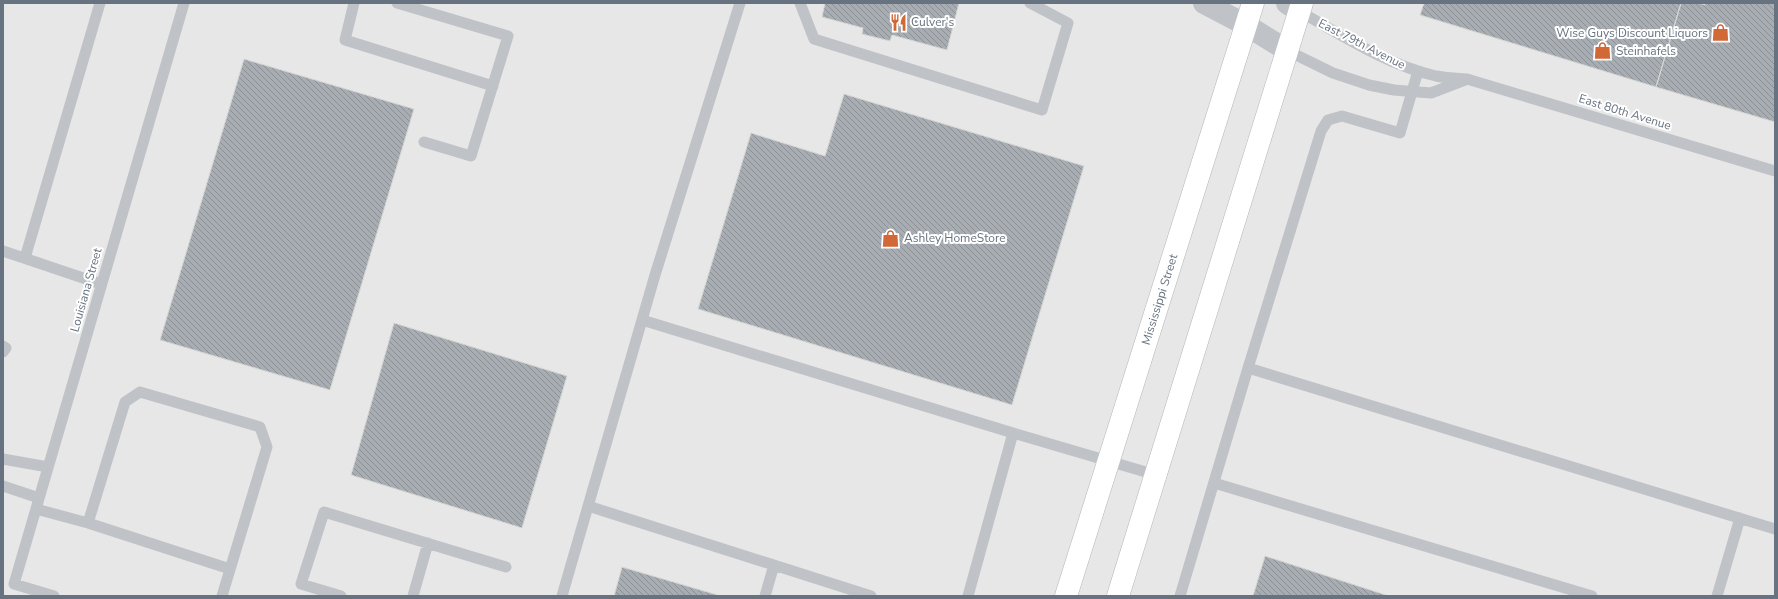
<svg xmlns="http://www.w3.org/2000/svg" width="1778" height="599" font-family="'Nunito Sans',sans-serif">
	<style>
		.built { fill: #e6e7e6 }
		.building { fill: url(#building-back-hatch); stroke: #d6d7d5 }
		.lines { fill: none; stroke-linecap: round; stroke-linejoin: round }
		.secondary-casing { stroke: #b2b6ba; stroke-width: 23 }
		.lane { stroke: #bfc2c6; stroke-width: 11 }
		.street { stroke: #bfc2c6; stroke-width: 22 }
		.secondary { stroke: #fff; stroke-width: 22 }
		.labels { text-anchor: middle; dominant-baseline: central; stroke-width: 4; stroke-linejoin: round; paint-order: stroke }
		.poi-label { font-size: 12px; fill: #677380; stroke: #fff; text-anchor: start }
		.street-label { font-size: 12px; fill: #677380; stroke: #fff }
	</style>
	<defs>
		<pattern id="building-back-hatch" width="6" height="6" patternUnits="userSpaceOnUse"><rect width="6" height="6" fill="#a7adb2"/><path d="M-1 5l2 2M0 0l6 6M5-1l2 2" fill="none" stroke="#8c9196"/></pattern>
	</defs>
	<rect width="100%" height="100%" fill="#f5f5f2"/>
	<path class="built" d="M3 3H1775V596H3Z"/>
	<path class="building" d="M825 3H959L947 50 892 35 890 41 862 34 863 28 822 17Z
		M1424 3H1681L1656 87 1420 15Z
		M1681 3H1699L1705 5V3H1775V122L1656 87Z
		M244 59 414 109 330 390 160 340Z
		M844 94 1084 166 1012 405 698 309 751 133 825 156Z
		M394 323 567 376 522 528 351 475Z
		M1265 556 1389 596H1253Z
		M622 567 721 596H614Z"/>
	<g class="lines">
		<defs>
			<g id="secondary">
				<path id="s1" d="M1066 596 1253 3"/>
				<path d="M1118 596 1302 3"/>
			</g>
		</defs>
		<use href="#secondary" class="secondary-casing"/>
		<path class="lane" d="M354 3 345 40 493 86
			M397 3 508 36 471 156 424 142
			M800 3 814 39 1042 110 1068 23 1030 3
			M1299 11C1343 36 1387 65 1436 76 1446 78 1457 78 1467 79L1775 171
			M1288 51 1333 73 1369 85 1394 90 1431 93 1465 80
			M3 251 101 284
			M25 258 100 3
			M642 320 1013 433 968 596
			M3 346 6 348 3 352
			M1248 368 1321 131 1328 120 1342 116 1400 133 1418 71
			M1013 433 1156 475
			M3 459 48 467
			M1214 483 1592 596
			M3 486 39 498
			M588 506 871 596
			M36 509 88 523 125 402 140 392 260 427 267 447 222 596
			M88 523 230 569
			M54 596 14 584 184 3
			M341 596 301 584 324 512 506 567
			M413 596 428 543
			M562 596 655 275 740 3
			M765 596 774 565
			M1180 596 1248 368 1775 529
			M1717 596 1740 518"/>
		<path class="street" d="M1204 3 1246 25 1288 51
			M1287 3 1299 11"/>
		<use href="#secondary" class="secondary"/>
	</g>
	<defs>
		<symbol id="restaurant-bare" viewBox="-9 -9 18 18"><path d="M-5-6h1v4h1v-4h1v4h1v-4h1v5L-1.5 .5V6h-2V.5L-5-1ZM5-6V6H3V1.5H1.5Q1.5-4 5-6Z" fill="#d26836" stroke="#fff" stroke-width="2.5" paint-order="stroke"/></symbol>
		<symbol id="shop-bare" viewBox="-9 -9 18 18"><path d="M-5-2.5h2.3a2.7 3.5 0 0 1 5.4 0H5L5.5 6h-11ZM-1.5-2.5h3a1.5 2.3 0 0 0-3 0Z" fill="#d26836" stroke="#fff" stroke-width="2.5" paint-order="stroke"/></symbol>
	</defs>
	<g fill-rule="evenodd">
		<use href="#restaurant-bare" x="886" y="10" width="25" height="25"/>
		<use href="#shop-bare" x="1708" y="20" width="25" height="25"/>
		<use href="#shop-bare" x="1590" y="38" width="25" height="25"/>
		<use href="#shop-bare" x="878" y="226" width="25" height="25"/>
	</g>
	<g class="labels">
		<g class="poi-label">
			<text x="911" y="22">Culver's</text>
			<text x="1708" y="33" text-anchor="end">Wise Guys Discount Liquors</text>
			<text x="1616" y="51">Steinhafels</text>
			<text x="904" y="238">Ashley HomeStore</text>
		</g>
		<g class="street-label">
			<text transform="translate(1362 44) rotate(27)">East 79th Avenue</text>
			<text transform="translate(1625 112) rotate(17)">East 80th Avenue</text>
			<text transform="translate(86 290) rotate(-74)">Louisiana Street</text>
			<text stroke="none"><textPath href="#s1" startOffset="311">Mississippi Street</textPath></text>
		</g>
	</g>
	<rect width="1778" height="599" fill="none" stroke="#677380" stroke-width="8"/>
</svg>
